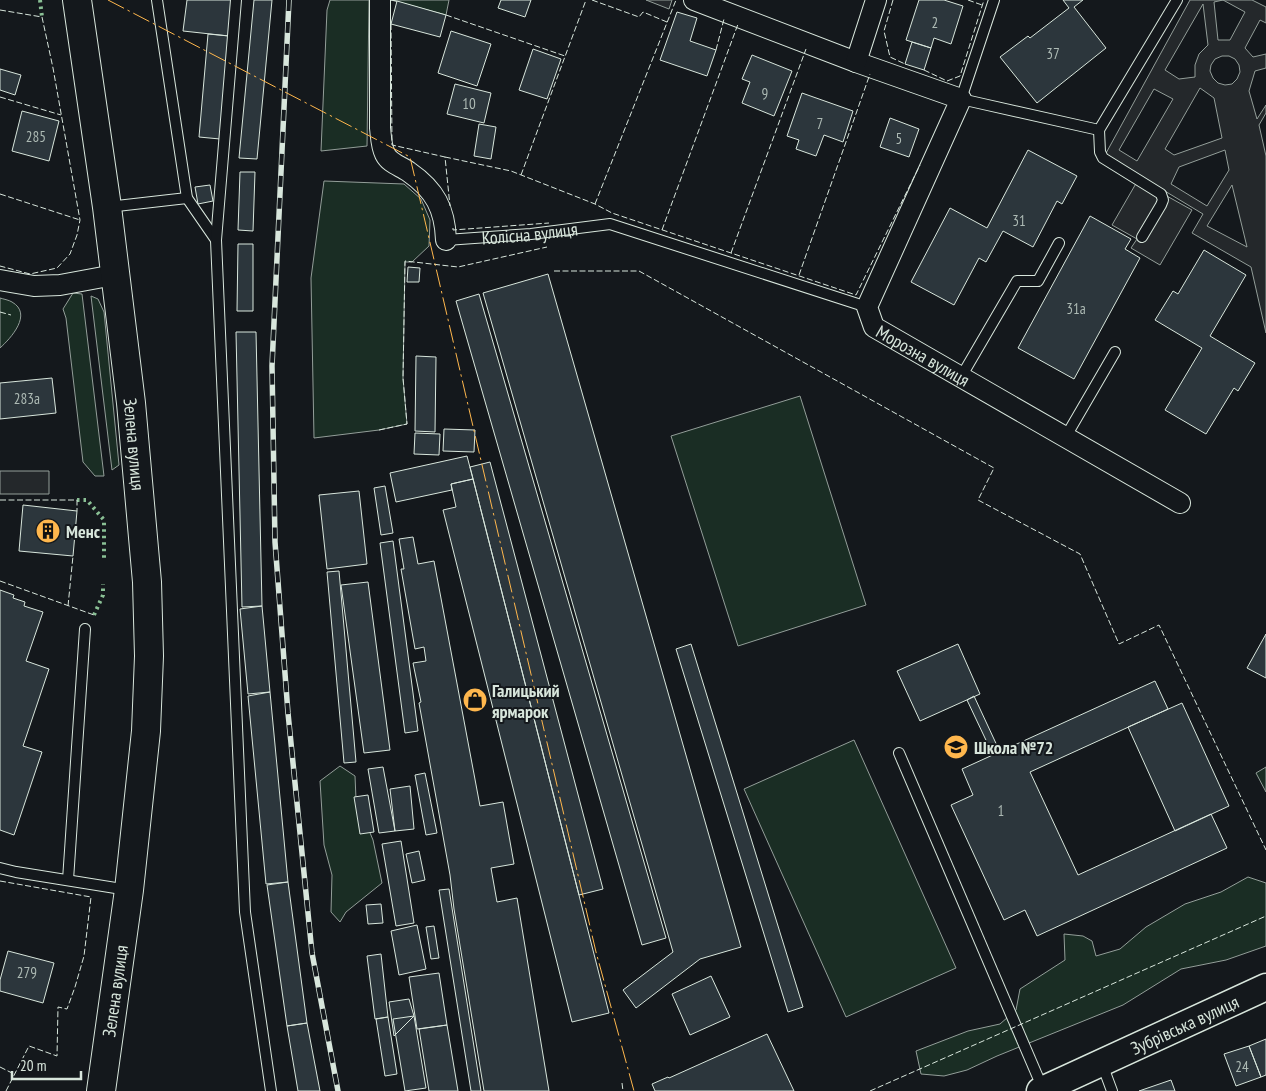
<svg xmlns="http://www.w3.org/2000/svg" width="1266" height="1091" font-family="'PT Sans Narrow',sans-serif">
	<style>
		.green { fill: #1a2d24; stroke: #939e99 }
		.parking { fill: #24282b; stroke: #939e99; fill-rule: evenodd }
		.building { fill: #2c363c; stroke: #d8e6dc }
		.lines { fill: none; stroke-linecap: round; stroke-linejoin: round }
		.service-casing { stroke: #d8e6dc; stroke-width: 12 }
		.minor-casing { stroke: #d8e6dc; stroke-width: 22 }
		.tertiary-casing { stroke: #d8e6dc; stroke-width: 29 }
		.primary-casing { stroke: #d8e6dc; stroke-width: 30 }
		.service { stroke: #14181c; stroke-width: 10 }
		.minor { stroke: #14181c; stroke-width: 20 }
		.tertiary { stroke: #14181c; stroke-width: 26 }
		.primary { stroke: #14181c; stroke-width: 28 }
		.rail-casing { stroke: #d8e6dc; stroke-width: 5.5 }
		.rail { stroke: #14181c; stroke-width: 4; stroke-dasharray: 11; stroke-linecap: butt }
		.hedge { stroke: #8ac095; stroke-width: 4; stroke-dasharray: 2.5 4; stroke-linecap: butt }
		.fence { stroke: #d8e6dc; stroke-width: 1; stroke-dasharray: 6 2.5; stroke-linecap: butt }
		.power { stroke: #ffb74d; stroke-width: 1; stroke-dasharray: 18 4 2.5 4; stroke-linecap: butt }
		.labels { text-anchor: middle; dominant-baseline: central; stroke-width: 4; stroke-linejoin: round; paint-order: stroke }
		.number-label { font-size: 15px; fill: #adbab4 }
		.street-label { font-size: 18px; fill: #d8e6dc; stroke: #14181c }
		.poi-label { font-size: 18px; font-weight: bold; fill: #d8e6dc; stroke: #14181c; text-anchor: start }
	</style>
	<rect width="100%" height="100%" fill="#14181c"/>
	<path class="green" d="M330 0H369L367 146 321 151 327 10Z
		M391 0H449L446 15Z
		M324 181 404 184 421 199 430 220 429 246 412 262H405L403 378 407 424 379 430 314 438 311 278Z
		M73 293 82 294 104 476H95L83 462 66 318 63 309Z
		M91 296 98 299 104 312 119 465 112 470Z
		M0 298C3 299 9 300 12 302 33 314 11 338 0 348Z
		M800 396 866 605 738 646 671 436Z
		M854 740 956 968 846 1017 744 789Z
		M340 766 355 776 356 799 373 840 382 883 346 912 340 922 331 912 332 875 324 845 320 781Z
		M1266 767V792L1256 773Z
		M1248 877 1266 883V946L1226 960 1181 969 1123 1005 997 1056 967 1070 944 1076 921 1074 916 1051 968 1031 1000 1024 1016 1010 1020 989 1065 960 1064 934 1083 936 1092 941 1096 956 1120 949 1146 927 1185 904 1221 892Z"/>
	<path class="parking" d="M646 0H672L669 9Z
		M1190 0H1252L1266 7V23L1260 20 1245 48 1253 57 1266 54V68L1255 71 1249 91 1257 119 1266 105V113L1259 125 1266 156V333L1251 267 1192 233 1203 214 1105 155ZM1223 0 1245 12 1230 40H1218L1214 2ZM1203 4 1208 45 1199 54 1195 65V77L1179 79 1165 70ZM1222 56H1229L1235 59 1239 65 1240 72 1237 79 1232 84 1225 85 1218 83 1213 78 1210 71 1211 65 1215 59ZM1200 88 1214 98 1222 138 1174 155 1165 149ZM1154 89 1173 99 1137 161 1119 150ZM1225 150 1229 170 1207 206 1171 184 1179 167ZM1232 185 1247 247 1207 226Z
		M1138 180 1192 210 1160 265 1131 248 1137 239 1112 225Z
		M0 471H49V494H0Z"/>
	<path class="building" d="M187 0H233L229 36 183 31Z
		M254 0H272L257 159 239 158Z
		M501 0H531L525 17 498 8Z
		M919 0H944L963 6 951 44 934 38 931 48 906 40Z
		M1063 0H1083L1074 7 1106 48 1037 103 1000 57 1028 36 1030 38 1069 8Z
		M397 1 446 15 440 37 391 24Z
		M677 12 697 18 690 41 716 50 707 76 660 60Z
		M451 31 491 44 477 86 438 73Z
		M208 34 229 36 220 139 199 137Z
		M912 42 931 48 924 70 905 64Z
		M533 49 561 59 547 99 519 90Z
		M752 55 792 71 774 116 742 103 750 82 742 79Z
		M0 69 21 75 15 95 0 90Z
		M455 84 491 93 484 123 447 114Z
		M802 93 853 111 843 142 824 135 816 156 796 149 799 140 787 136Z
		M22 111 59 121 49 161 12 151Z
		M890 118 919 129 909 157 880 147Z
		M479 124 496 127 491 159 474 156Z
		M1028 150 1077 176 1062 204 1057 201 1033 247 1003 231 986 262 979 258 954 305 911 282 950 208 987 228Z
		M240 172H255L253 231 238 230Z
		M210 185 213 201 198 204 195 187Z
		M1090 216 1131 239 1125 249 1140 258 1074 379 1018 348Z
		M238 244H253V311H237Z
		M1204 250 1246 275 1210 336 1255 363 1238 391 1234 388 1206 434 1165 410 1202 348 1155 320 1173 291 1178 294Z
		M408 267 420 268 419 282H407Z
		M548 274 741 947 700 959 636 1008 623 990 673 952 483 293Z
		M479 294 666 938 642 945 456 301Z
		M236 332H256L262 606 242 607Z
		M416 356 436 357 435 432 415 431Z
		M52 378 56 413 0 419V383Z
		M444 429 475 430 474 452 443 451Z
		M415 433 440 434 439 455 414 454Z
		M467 456 473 479 451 484 452 490 396 502 390 473Z
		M490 462 603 889 579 895 470 467Z
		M473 479 609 1013 572 1022 443 510 456 507 451 484Z
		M385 486 393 533 381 535 374 488Z
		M359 491 367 564 327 569 319 495Z
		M23 505 77 511 73 556 19 551Z
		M413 537 418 564 434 561 480 806 503 802 514 864 491 868 497 902 517 898 549 1091H484L454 909 450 875 419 703 421 702 413 663 426 661 424 647 415 649 401 569H404L399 539Z
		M393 541 418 731 405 733 380 543Z
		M339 571 356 762 344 763 327 572Z
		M368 582 390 750 364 753 341 585Z
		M0 590 14 595 13 598 25 602 24 606 43 612 26 661 49 669 23 746 42 752 14 835 0 830Z
		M262 606 270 692 248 694 240 609Z
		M1266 634V678L1247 668Z
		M691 644 803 1007 788 1012 676 649Z
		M958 644 980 694 920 721 897 671Z
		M1155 681 1168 709 1030 772 1078 875 1211 814 1227 848 1037 936 1025 910 1004 920 951 805 973 795 962 769Z
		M270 692 288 882 266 884 248 696Z
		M974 696 1000 752 993 755 967 700Z
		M1182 703 1229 806 1175 831 1128 727Z
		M383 767 395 831 379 833 368 769Z
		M425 773 437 833 426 835 415 775Z
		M410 786 414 829 395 831 390 789Z
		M368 795 374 832 360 834 354 797Z
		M401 841 414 923 396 926 382 844Z
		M419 851 425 880 412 883 406 854Z
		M288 882 307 1023 287 1026 267 885Z
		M449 889 481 1091H471L439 890Z
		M381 904 383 923 368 924 366 905Z
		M417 925 426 969 399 975 391 931Z
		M434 926 439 958 431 959 426 927Z
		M8 951 54 963 43 1003 0 991V980Z
		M381 954 388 1017 375 1019 367 956Z
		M439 973 447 1025 417 1029 409 977Z
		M711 976 730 1017 690 1035 672 994Z
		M409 999 414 1016 394 1036 389 1002Z
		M414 1016 426 1088 405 1091 393 1019Z
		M388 1017 397 1074 385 1076 376 1019Z
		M307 1023 320 1091H298L287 1026Z
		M447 1025 458 1091H429L419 1029Z
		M767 1034 794 1091H655L652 1084 668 1077 669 1078Z
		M1266 1039V1075L1261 1077 1249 1046Z
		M1249 1046 1261 1077 1236 1086 1224 1054Z
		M1171 1080 1175 1091H1139Z"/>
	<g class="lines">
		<defs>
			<g id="service">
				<path d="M157 0 187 198 216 240"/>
				<path d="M236 0 216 240 245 912 271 1091"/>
				<path d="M994 0 961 99 1099 130 1177 0"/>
				<path d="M1099 130 1100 152 1103 158 1161 194 1163 200 1161 205 1142 237"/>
				<path d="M108 207 187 198"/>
				<path id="s1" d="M446 240 531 234 610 224 867 307"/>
				<path d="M961 377 1017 281H1038L1059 243"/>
				<path d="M1065 438 1115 352"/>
				<path d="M899 753 1043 1089"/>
				<path d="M0 868 16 872 128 890"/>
				<path d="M68 880 85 629"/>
				<path d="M1102 1064 1112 1091"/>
			</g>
			<g id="minor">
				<path d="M380 0V128C381 136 381 146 385 154 390 164 401 166 409 172 435 190 445 209 446 240"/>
				<path id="s2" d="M694 0 856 62 961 99 867 307 874 327 1180 503"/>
				<path d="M856 62 876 0"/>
				<path d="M0 280 34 286 60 285 114 275"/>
			</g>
			<g id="tertiary">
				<path id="s3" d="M1040 1091 1266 987"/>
			</g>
			<g id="primary">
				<path id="s4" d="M77 0 107 207 131 403 147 582 149 656 146 731 129 890 101 1091"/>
			</g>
		</defs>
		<use href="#service" class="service-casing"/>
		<use href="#minor" class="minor-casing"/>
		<use href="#tertiary" class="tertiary-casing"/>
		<use href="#primary" class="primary-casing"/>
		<use href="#service" class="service"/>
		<use href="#minor" class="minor"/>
		<use href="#tertiary" class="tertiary"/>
		<use href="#primary" class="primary"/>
		<defs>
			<path id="rail" d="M289 0 272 366 275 542 288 713 312 953 338 1091"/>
		</defs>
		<use href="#rail" class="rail-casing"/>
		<use href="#rail" class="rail"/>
		<path class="hedge" d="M40 0 42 17
			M77 500H87L104 520V561
			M94 615 103 595V584"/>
		<path class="fence" d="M391 0 397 1
			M592 0 639 17 643 12 667 22
			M893 0 884 31 890 57 905 64
			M968 0 982 5
			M0 10 42 17 53 68 80 220 77 235 70 254 57 268 30 274 0 266
			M446 15 565 56
			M391 24 392 145 445 157 450 206
			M716 50 724 19
			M924 70 947 81 960 76 984 0
			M0 97 61 115
			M445 157 511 171 595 204 612 213 856 295 920 165
			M521 175 586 0
			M0 194 80 220
			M595 204 676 0
			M453 228V230L549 223
			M662 230 738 24
			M731 253 806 49
			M554 271H639L994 468 978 500 1080 554 1119 644 1159 625 1266 850
			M799 275 870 74
			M0 312 11 315
			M379 430 407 424 403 378 405 261 458 267 547 247
			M0 500H77V511
			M0 581 94 615
			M68 606 73 556
			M0 881 91 897 84 956 75 987 67 1009 58 1007 57 1056 29 1046 6 1091
			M0 1067 14 1074
			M622 1083 623 1091
			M870 1091 1266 916"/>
		<path class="power" d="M108 0 410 157 596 952 634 1091"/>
	</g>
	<defs>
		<symbol id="building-disc" viewBox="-11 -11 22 22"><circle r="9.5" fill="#ffb74d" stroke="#14181c"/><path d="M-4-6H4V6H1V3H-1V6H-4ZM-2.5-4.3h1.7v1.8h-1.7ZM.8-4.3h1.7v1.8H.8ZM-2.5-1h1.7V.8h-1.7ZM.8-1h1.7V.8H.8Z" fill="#111"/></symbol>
		<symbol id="shop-disc" viewBox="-11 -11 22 22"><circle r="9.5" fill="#ffb74d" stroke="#14181c"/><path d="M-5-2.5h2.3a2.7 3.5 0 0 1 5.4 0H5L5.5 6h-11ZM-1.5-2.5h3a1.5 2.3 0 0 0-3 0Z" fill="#111"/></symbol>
		<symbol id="school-disc" viewBox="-11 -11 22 22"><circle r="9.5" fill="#ffb74d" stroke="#14181c"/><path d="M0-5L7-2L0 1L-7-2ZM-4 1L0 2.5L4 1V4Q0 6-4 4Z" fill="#111"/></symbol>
	</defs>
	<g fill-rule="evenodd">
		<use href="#building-disc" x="34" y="517" width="28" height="28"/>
		<use href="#shop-disc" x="461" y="686" width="28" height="28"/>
		<use href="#school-disc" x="942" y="733" width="28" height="28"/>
	</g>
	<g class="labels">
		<g class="number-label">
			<text x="935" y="22">2</text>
			<text x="1053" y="53">37</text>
			<text x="765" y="93">9</text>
			<text x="469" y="103">10</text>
			<text x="820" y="123">7</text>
			<text x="36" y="136">285</text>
			<text x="899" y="138">5</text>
			<text x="1019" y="220">31</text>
			<text x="1076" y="308">31а</text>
			<text x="27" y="398">283а</text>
			<text x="1001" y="810">1</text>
			<text x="27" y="972">279</text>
			<text x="1242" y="1066">24</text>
		</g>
		<g class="street-label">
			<text stroke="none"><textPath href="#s1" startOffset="84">Колісна вулиця</textPath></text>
			<text stroke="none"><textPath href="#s2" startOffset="591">Морозна вулиця</textPath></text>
			<text stroke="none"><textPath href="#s4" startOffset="448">Зелена вулиця</textPath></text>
			<text transform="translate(115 991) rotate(-82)">Зелена вулиця</text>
			<text stroke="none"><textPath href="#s3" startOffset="159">Зубрівська вулиця</textPath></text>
		</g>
		<g class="poi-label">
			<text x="66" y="531">Менс</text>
			<text x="492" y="690">Галицький<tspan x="492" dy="21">ярмарок</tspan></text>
			<text x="974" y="747">Школа №72</text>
		</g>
	</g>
	<path d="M12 1071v8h69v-8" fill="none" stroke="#d8e6dc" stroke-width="2.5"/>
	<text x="20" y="1071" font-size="15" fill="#d8e6dc" stroke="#14181c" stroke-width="4" paint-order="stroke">20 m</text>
</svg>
